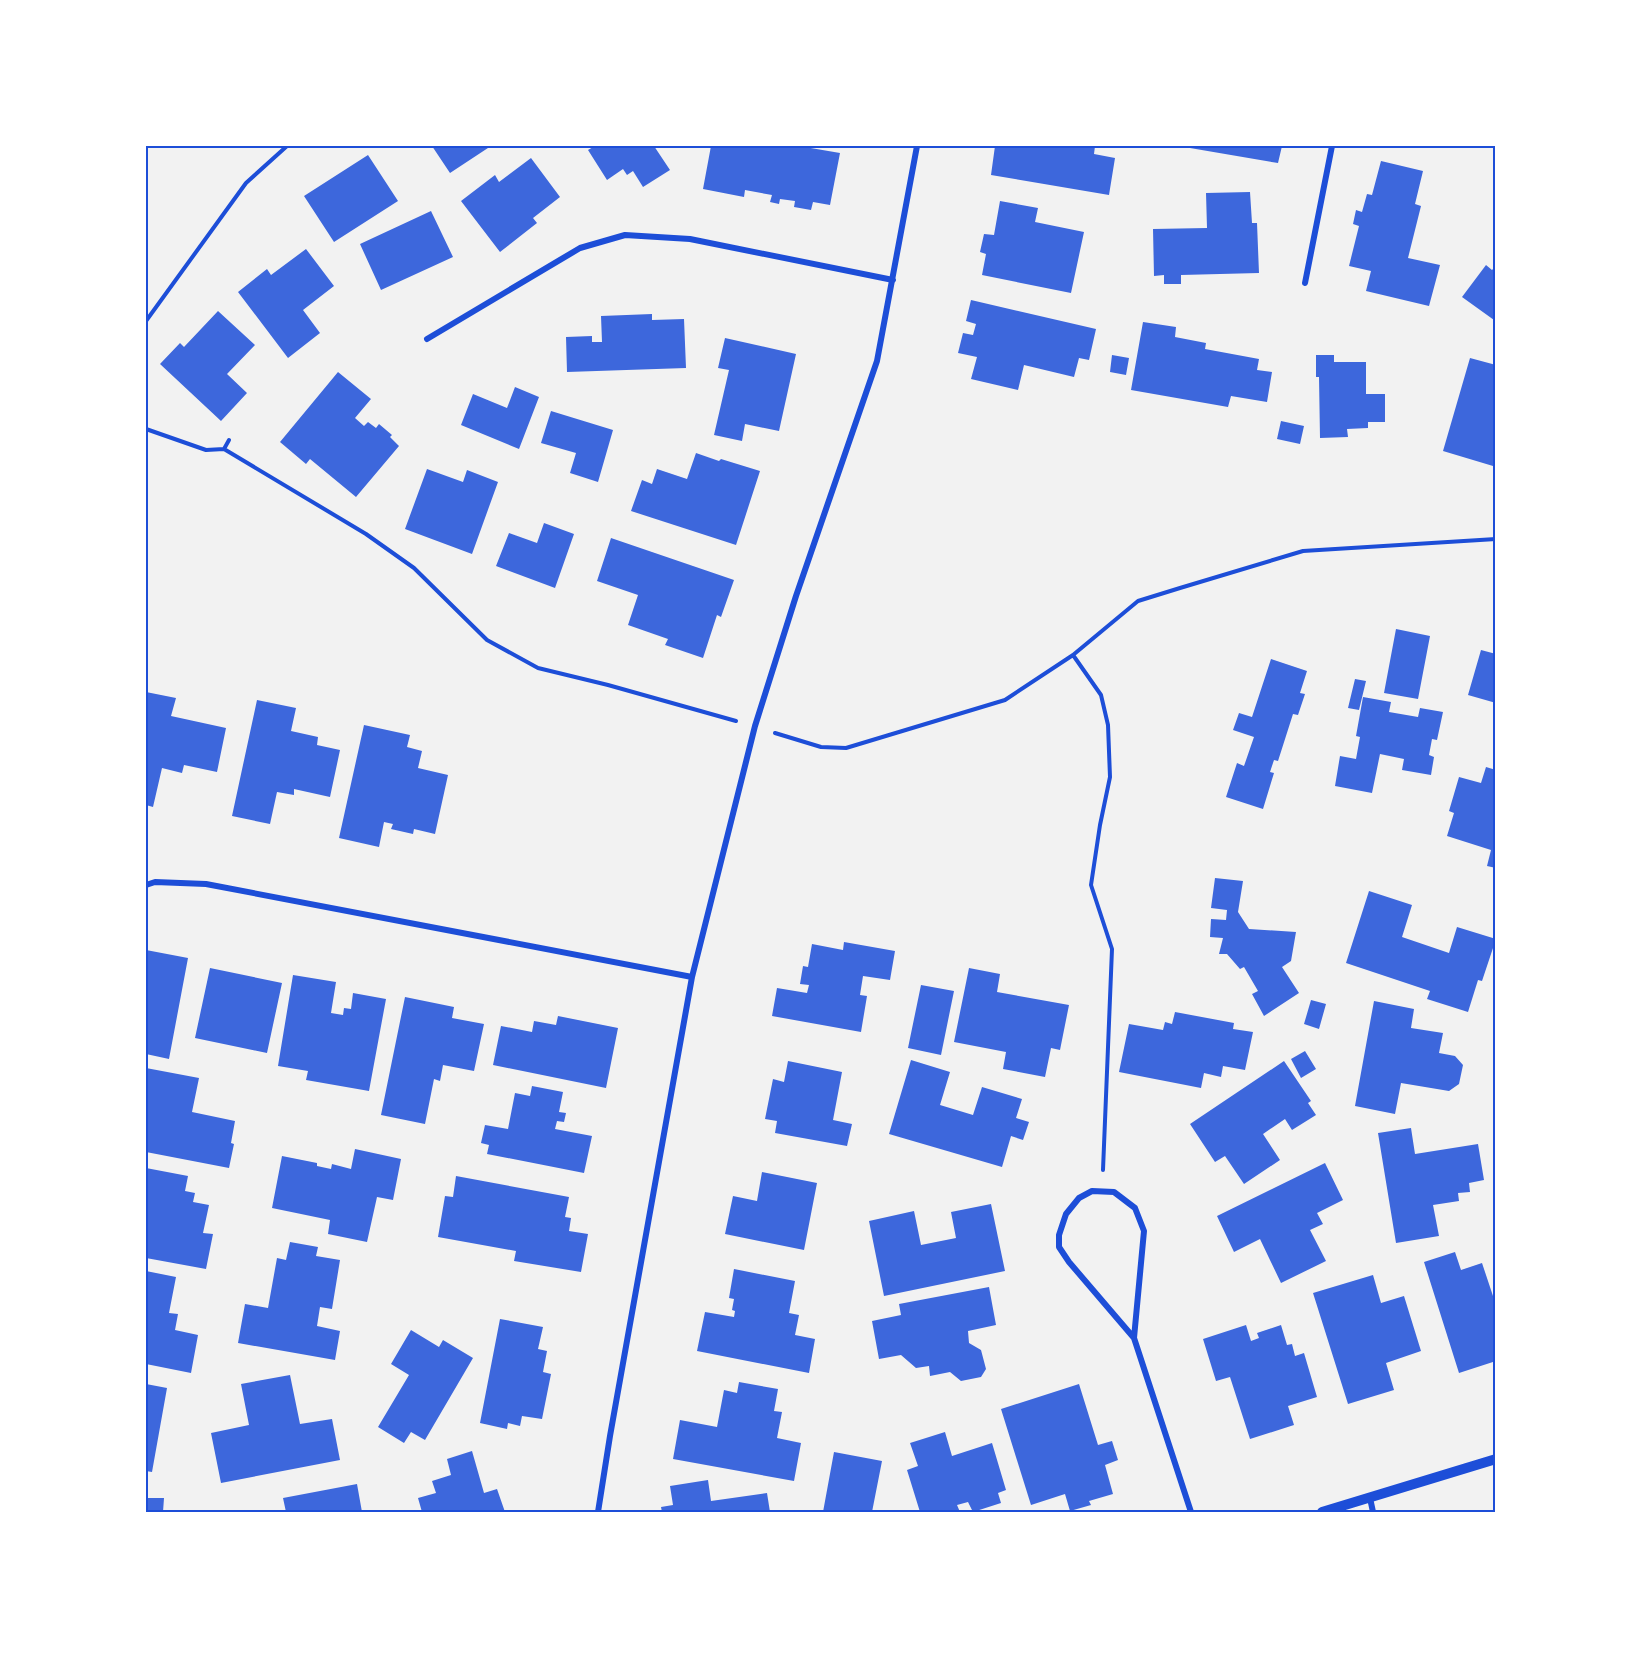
<svg xmlns="http://www.w3.org/2000/svg" width="1641" height="1658" font-family="Signika,sans-serif">
	<style>
		.building { fill: #3d67dc }
		.lines { fill: none; stroke-linecap: round; stroke-linejoin: round }
		.path { stroke: #1d4ed8; stroke-width: 4 }
		.minor { stroke: #1d4ed8; stroke-width: 6 }
		.tertiary { stroke: #1d4ed8; stroke-width: 10 }
		.neatline { fill: none; stroke: #1d4ed8; stroke-width: 2 }
	</style>
	<rect width="100%" height="100%" fill="#f2f2f2"/>
	<path class="building" d="M432 146H491L450 173Z
		M595 146H654L670 170 643 187 633 171 627 175 623 169 607 180 588 150Z
		M711 146H799L840 153 830 205 813 202 811 210 794 207 795 201 780 199 779 204 770 202 772 195 745 190 744 197 703 189Z
		M995 146H1095L1094 154 1115 158 1109 195 991 175Z
		M1191 146H1282L1278 163 1190 148Z
		M368 155 398 201 334 242 304 196Z
		M531 158 560 197 533 218 537 223 500 252 461 201 495 175 499 182Z
		M1381 161 1423 171 1415 204 1421 206 1408 258 1440 265 1429 306 1366 291 1371 271 1349 266 1359 226 1353 224 1356 210 1362 212 1367 194 1372 195Z
		M1250 192 1252 223H1257L1259 273 1181 275V284H1164V275L1154 276 1153 229 1207 228 1206 193Z
		M1000 201 1038 208 1035 222 1084 232 1071 293 982 275 986 254 980 252 984 234 994 235Z
		M431 211 453 257 381 290 360 244Z
		M306 249 334 286 303 310 320 333 288 358 238 292 267 269 271 275Z
		M1486 265 1492 270 1496 266V317L1494 320 1462 297Z
		M971 300 1096 329 1089 360 1079 358 1074 377 1024 365 1018 390 971 379 977 357 958 353 963 333 973 335 976 324 966 321Z
		M218 311 255 345 227 374 247 393 221 421 160 364 180 343 184 347Z
		M652 314V320L684 319 686 368 567 372 566 337 592 336V342H602L601 316Z
		M1143 322 1176 327 1175 337 1206 343 1205 349 1259 359 1257 370 1272 372 1267 402 1231 396 1228 407 1131 390Z
		M725 338 796 354 779 431 745 424 742 441 714 435 729 370 718 368Z
		M1112 355 1129 358 1126 375 1110 372Z
		M1316 355H1334V362H1366V394H1385V422H1368V428L1347 429 1348 437 1320 438 1319 377H1316Z
		M1470 358 1496 365V457L1493 466 1443 451Z
		M338 372 371 399 355 418 364 426 368 422 376 428 379 424 392 435 390 437 399 446 356 497 310 459 306 464 280 442Z
		M515 387 539 397 519 449 461 425 473 394 507 408Z
		M551 411 613 430 598 482 570 473 576 453 541 443Z
		M1281 421 1304 426 1300 444 1277 439Z
		M696 453 719 461 721 459 760 471 736 545 631 511 642 480 652 484 657 469 687 479Z
		M427 469 463 482 467 470 498 482 472 554 405 529Z
		M544 523 574 534 555 588 496 566 509 533 537 543Z
		M611 538 734 580 721 617 717 615 703 658 665 645 668 639 628 625 638 595 597 581Z
		M1396 629 1430 636 1418 699 1384 693Z
		M1481 650 1496 654V703L1468 695Z
		M1271 659 1307 671 1300 693 1305 694 1298 715 1293 714 1278 761 1274 760 1270 772 1274 773 1263 809 1226 797 1237 763 1244 766 1254 737 1233 730 1239 713 1252 717Z
		M1355 679 1366 681 1359 710 1348 708Z
		M146 692 176 698 171 716 226 728 217 772 184 765 182 773 162 768 153 807 146 805Z
		M1363 697 1391 702 1389 712 1418 717 1420 708 1443 712 1437 740 1432 739 1429 755 1434 757 1431 775 1402 770 1404 759 1380 754 1372 793 1335 786 1340 756 1356 759 1360 737 1356 736Z
		M257 700 296 708 291 731 318 737 317 745 340 750 330 797 294 789V795L277 792 270 824 232 816Z
		M364 725 410 735 407 747 422 751 418 768 448 775 435 834 414 829 413 834 391 829 393 824 384 822 379 847 339 838Z
		M1486 767 1496 770V868L1487 866 1491 850 1447 836 1454 813 1449 811 1459 777 1481 783Z
		M1215 878 1243 881 1238 912 1249 929 1296 932 1291 961 1282 967 1299 993 1264 1016 1252 994 1258 991 1244 967 1240 969 1227 954H1219L1223 938 1210 937 1211 919 1226 920 1227 910 1211 908Z
		M1369 891 1412 905 1402 937 1449 953 1457 927 1496 939 1482 981 1478 980 1468 1012 1427 999 1430 991 1346 963Z
		M844 942 895 951 890 980 863 976 860 995 867 996 861 1032 772 1016 777 988 807 993 809 985 800 984 803 966 808 967 812 944 843 950Z
		M146 950 188 958 169 1059 146 1054Z
		M210 968 282 983 267 1053 195 1038Z
		M969 968 1000 974 997 992 1069 1005 1060 1050 1051 1048 1045 1077 1003 1069 1006 1052 954 1042Z
		M293 975 336 982 331 1013 343 1015 344 1008 351 1009 353 993 386 999 369 1091 306 1080 308 1071 278 1066Z
		M921 985 954 991 941 1055 908 1048Z
		M405 997 454 1007 452 1018 484 1024 474 1071 443 1065 440 1081 434 1079 425 1124 381 1115Z
		M1311 1000 1326 1004 1319 1029 1304 1024Z
		M1374 1001 1414 1009 1411 1028 1443 1033 1439 1053 1455 1056 1463 1065 1459 1084 1449 1091 1401 1083 1395 1114 1355 1106Z
		M1175 1012 1234 1023 1233 1029 1253 1032 1245 1070 1223 1066 1221 1077 1204 1073 1201 1088 1119 1072 1129 1024 1163 1030 1165 1022 1172 1024Z
		M558 1016 618 1028 606 1088 493 1065 501 1026 532 1032 534 1021 556 1025Z
		M1305 1051 1316 1069 1301 1078 1291 1059Z
		M911 1060 950 1072 940 1105 973 1115 982 1087 1022 1099 1016 1118 1029 1122 1023 1140 1011 1136 1002 1167 889 1134Z
		M788 1061 842 1072 833 1120 852 1124 847 1146 775 1133 777 1121 765 1119 773 1079 784 1082Z
		M1284 1061 1311 1101 1308 1103 1316 1115 1292 1130 1285 1119 1263 1134 1280 1160 1244 1184 1225 1156 1215 1162 1190 1124Z
		M146 1068 199 1078 192 1112 235 1121 231 1143 234 1144 229 1168 146 1152Z
		M532 1086 563 1092 559 1112 566 1113 564 1122 557 1121 555 1129 592 1136 584 1173 487 1154 489 1145 481 1143 485 1125 508 1129 515 1093 530 1096Z
		M1411 1128 1415 1154 1478 1144 1484 1180 1469 1183 1470 1192 1458 1193 1459 1201 1433 1205 1439 1236 1396 1243 1378 1133Z
		M355 1149 401 1159 393 1200 377 1197 367 1242 328 1234 330 1220 272 1208 282 1156 317 1163V1166L331 1169 332 1164 351 1169Z
		M1325 1163 1343 1200 1317 1213 1323 1224 1310 1230 1326 1261 1281 1283 1260 1239 1234 1252 1217 1216Z
		M146 1168 188 1176 185 1191 195 1193 193 1202 209 1205 203 1233 213 1234 206 1269 146 1258Z
		M762 1172 817 1183 804 1250 725 1234 733 1196 757 1201Z
		M456 1176 569 1197 565 1217 571 1218 569 1231 588 1234 581 1272 514 1261 516 1251 438 1237 445 1196 453 1197Z
		M991 1204 1005 1271 884 1296 869 1221 914 1211 921 1245 956 1238 951 1212Z
		M290 1242 318 1247 316 1256 340 1260 332 1309 320 1307 317 1326 340 1331 335 1360 238 1343 245 1304 268 1308 277 1258 286 1260Z
		M1455 1252 1461 1270 1482 1263 1496 1305V1361L1459 1373 1424 1262Z
		M734 1269 795 1281 789 1313 799 1315 795 1335 815 1339 809 1373 697 1351 705 1312 734 1317 735 1311 732 1310 734 1299 729 1298Z
		M146 1271 176 1277 169 1313 178 1314 175 1330 198 1335 191 1373 146 1364Z
		M1373 1275 1381 1303 1404 1296 1421 1351 1386 1363 1394 1390 1348 1404 1313 1293Z
		M989 1287 996 1325 968 1331 969 1343 981 1350 986 1369 981 1377 961 1381 950 1372 930 1376 929 1366 916 1368 901 1355 879 1359 872 1321 901 1315 899 1304Z
		M500 1319 543 1327 538 1349 547 1351 543 1372 551 1374 542 1419 522 1416 520 1426 508 1423 507 1429 480 1423Z
		M1246 1325 1251 1341 1259 1338 1257 1333 1281 1325 1287 1345 1292 1344 1295 1356 1304 1353 1317 1397 1288 1406 1294 1425 1250 1439 1230 1377 1216 1381 1203 1339Z
		M411 1330 439 1347 443 1340 473 1358 425 1440 411 1432 404 1443 378 1427 409 1375 391 1364Z
		M290 1375 300 1424 332 1419 340 1460 221 1483 211 1433 249 1425 241 1384Z
		M739 1382 778 1389 774 1411 782 1412 777 1438 801 1443 794 1481 673 1459 680 1420 717 1427 724 1390 737 1393Z
		M146 1384 167 1388 152 1472 146 1471Z
		M1079 1384 1098 1445 1112 1441 1118 1460 1105 1465 1113 1494 1089 1501 1091 1505 1070 1511 1065 1494 1031 1505 1001 1409Z
		M945 1432 952 1456 992 1443 1006 1490 998 1493 1001 1503 973 1512 968 1502 957 1505 960 1512H920L907 1470 918 1466 910 1443Z
		M472 1451 484 1493 497 1489 505 1512H422L418 1498 436 1493 432 1481 451 1475 447 1459Z
		M834 1452 882 1461 872 1512H823Z
		M708 1480 711 1501 767 1493 770 1512H662L661 1507 673 1505 670 1486Z
		M357 1484 362 1512H286L283 1498Z
		M146 1498H164L163 1512H146Z"/>
	<g class="lines">
		<path class="path" d="M146 321 246 183 287 146
			M146 429 206 450 224 449 366 534 414 568 487 640 538 668 608 685 736 721
			M224 449 229 440
			M1073 655 1101 695 1108 725 1110 777 1100 825 1091 885 1112 949 1103 1170
			M775 733 821 747 846 748 1005 700 1073 655 1138 601 1180 588 1303 551 1496 539"/>
		<path class="minor" d="M1305 283 1332 146
			M427 339 580 248 625 235 690 239 893 280
			M146 885 155 882 206 884 692 977
			M1134 1338 1144 1231 1135 1208 1114 1192 1092 1191 1079 1198 1066 1214 1059 1235V1247L1069 1262 1134 1338 1191 1512
			M1370 1498 1373 1512
			M598 1512 610 1436 692 977 755 726 796 596 877 361 917 146"/>
		<path class="tertiary" d="M1322 1512 1496 1459"/>
	</g>
	<rect width="1641" height="1658" fill="none" stroke="#ffffff" stroke-width="294"/>
	<rect x="147" y="147" width="1347" height="1364" class="neatline"/>
</svg>
